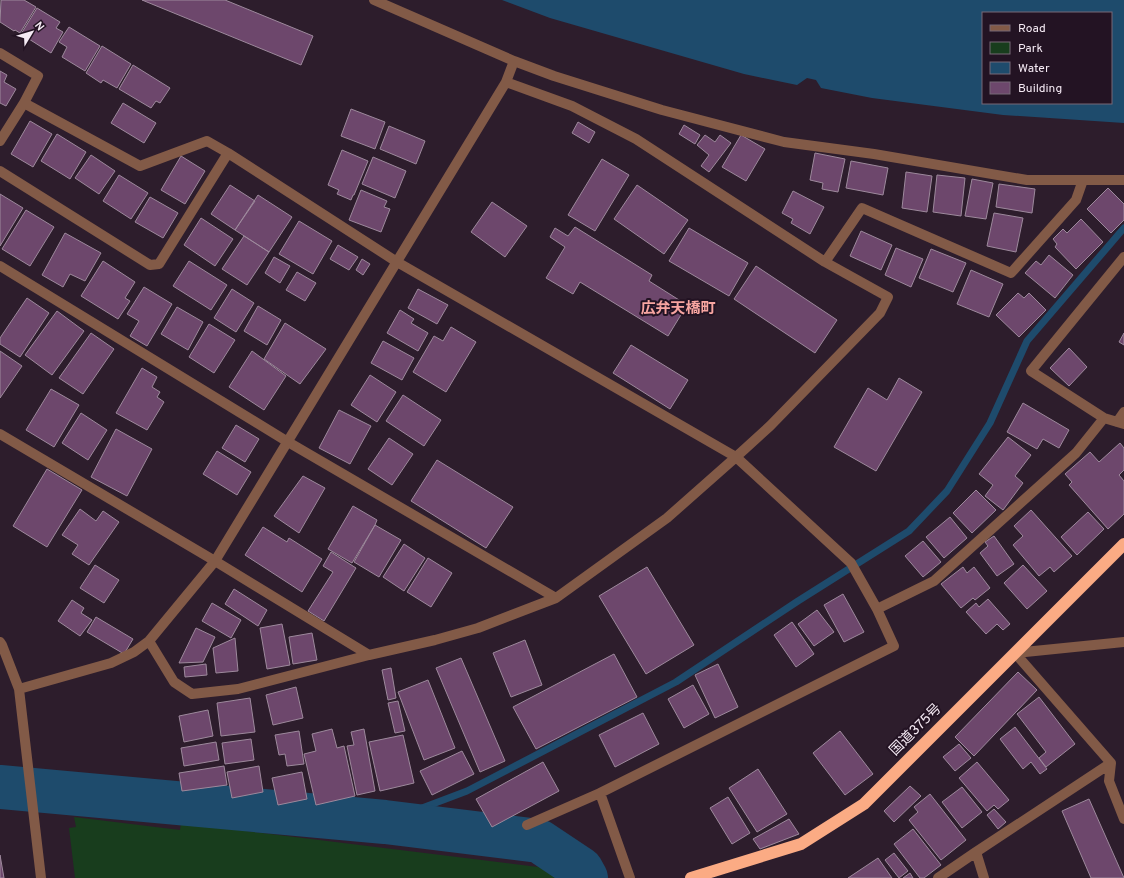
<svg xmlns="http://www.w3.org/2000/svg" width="1124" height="878" font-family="Overpass,'Noto Sans JP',sans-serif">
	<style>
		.green { fill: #183d1d }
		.water { fill: #1e4b6c; fill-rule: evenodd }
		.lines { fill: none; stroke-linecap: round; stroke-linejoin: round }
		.stream { stroke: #1e4b6c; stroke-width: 7 }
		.river { stroke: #1e4b6c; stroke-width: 44 }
		.building { fill: #6d476c; stroke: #9d899c }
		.minor { stroke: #825a47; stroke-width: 10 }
		.highway { stroke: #fbab84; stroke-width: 12 }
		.labels { text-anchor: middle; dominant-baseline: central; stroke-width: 4; stroke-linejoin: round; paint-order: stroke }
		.street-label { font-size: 14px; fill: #f5eaf4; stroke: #231323 }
		.neighbourhood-label { font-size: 15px; font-weight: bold; fill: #f8a5a1; stroke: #231323 }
	</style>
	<rect width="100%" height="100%" fill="#2d1d2c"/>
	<path class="green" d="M74 817 180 830 181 823 554 869 564 878H75L69 828 76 827Z"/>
	<path class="water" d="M502 0H1124V123L1003 115 872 98 821 88 816 80 807 78 797 85 744 74 550 18ZM983 13H1111V103H983Z"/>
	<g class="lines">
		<path class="stream" d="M385 822 467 791 676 682 798 601 909 531 947 491 990 423 1027 341 1124 228"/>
		<path class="river" d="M0 787 385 822 539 841 581 869 586 878"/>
	</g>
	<path class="building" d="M1 0H24L36 7 20 33 15 30 14 31 0 22Z
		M142 0H225L313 36 301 65Z
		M37 8 60 22 56 28 63 32 51 53 21 34Z
		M69 27 100 46 85 71 62 57 67 47 59 42Z
		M102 46 131 64 117 88 103 80 101 83 86 73Z
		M133 65 170 88 160 103 156 101 151 108 119 89Z
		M0 71 7 75 4 82 16 89 6 106 0 103Z
		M123 103 156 123 144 143 111 123Z
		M351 109 385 122 375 149 341 136Z
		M30 121 52 134 33 167 11 154Z
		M578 122 595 132 589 143 572 133Z
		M684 125 700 135 695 144 679 134Z
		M389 126 425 141 416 164 380 149Z
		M57 134 86 152 70 179 41 161Z
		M705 135 715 142 720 135 731 143 709 172 701 166 709 155 697 145Z
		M741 135 765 149 746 181 722 167Z
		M342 150 368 161 354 195H353L351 200 337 194 339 190 328 185Z
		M815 153 845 159 838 192 822 189 823 183 810 180Z
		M91 155 115 171 99 194 75 178Z
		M181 156 205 171 185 204 161 190Z
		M373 157 406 171 395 198 362 184Z
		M602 159 629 175 595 231 568 215Z
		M851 161 888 168 883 195 846 188Z
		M906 172 932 176 927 212 902 208Z
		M119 175 148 193 131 219 103 201Z
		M937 175 965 178 961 216 933 212Z
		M972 179 993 183 986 219 965 216Z
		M999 184 1035 189 1032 213 996 207Z
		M230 185 255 201 235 230 211 214Z
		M637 185 688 220 664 254 614 219Z
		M1108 188 1124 204V220L1111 233 1087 209Z
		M361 190 387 201 384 207 390 209 381 232 349 220Z
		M793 191 824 207 810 234 791 223 793 219 782 213Z
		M0 194 23 208 0 246Z
		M258 195 292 217 269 252 235 230Z
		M150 197 178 213 163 238 135 222Z
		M492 202 527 226 505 257 471 232Z
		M26 210 54 227 30 266 2 249Z
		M994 213 1023 218 1016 252 987 246Z
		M201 218 233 239 215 266 184 245Z
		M1081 219 1103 242 1076 269 1055 247 1057 244 1053 239 1063 229 1067 233Z
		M299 221 332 241 313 274 279 254Z
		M575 227 652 275 649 281 687 305 668 336 580 282 573 294 546 278 565 247 550 237 555 228 568 236Z
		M689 228 748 263 729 296 669 261Z
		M861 231 892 245 881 270 850 256Z
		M65 233 101 253 85 281 70 274 63 287 42 275Z
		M244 236 269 252 247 285 222 269Z
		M338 245 358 257 349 270 330 259Z
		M896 248 923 259 911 287 885 275Z
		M931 249 966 263 953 292 919 278Z
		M1049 255 1073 275 1055 298 1025 273 1036 261 1041 265Z
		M274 257 290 266 280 283 265 273Z
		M362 259 370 264 363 275 356 270Z
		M103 261 135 282 125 298 130 301 118 319 81 296Z
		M189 261 227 285 211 310 173 286Z
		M756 266 837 320 815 353 734 299Z
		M971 270 1003 284 989 317 957 304Z
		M297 272 316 283 305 301 286 290Z
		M144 287 172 304 147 346 130 336 139 321 127 314Z
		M232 289 254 303 236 332 214 318Z
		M418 289 448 305 437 324 408 308Z
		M1018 293 1024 298 1029 293 1046 310 1019 337 996 315Z
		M27 298 49 313 20 357 0 344V338Z
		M258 306 281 320 267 345 244 331Z
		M177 307 203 322 188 350 161 334Z
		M400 310 414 319 411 323 428 333 418 351 387 333Z
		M57 311 84 331 52 375 25 355Z
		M285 323 326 349 300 384 264 359Z
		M209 324 235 340 214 373 189 357Z
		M451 327 476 342 446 392 413 372 434 336 443 341Z
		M91 333 114 349 83 394 59 378Z
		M1124 333V345L1119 342Z
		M383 341 414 358 402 380 371 363Z
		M631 345 688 380 670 409 613 373Z
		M1069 348 1087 367 1069 386 1050 368Z
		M0 351 22 366 0 398Z
		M252 351 286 376 264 410 229 387Z
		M142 368 157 377 152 387 160 392 157 397 164 402 147 430 116 413Z
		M370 375 396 392 377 422 351 405Z
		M899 378 922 392 876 471 834 447 868 388 887 400Z
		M51 389 79 405 54 447 26 430Z
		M403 395 441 420 424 446 386 421Z
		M1023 403 1069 430 1059 448 1043 439 1037 449 1007 432Z
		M339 410 371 426 350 464 319 448Z
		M81 413 107 430 88 460 62 443Z
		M236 425 259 439 245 462 222 448Z
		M116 429 152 449 127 496 91 477Z
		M1008 437 1031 455 1015 476 1023 483 1003 510 985 496 993 485 979 474Z
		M389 438 413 454 392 485 368 469Z
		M1120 443 1124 448V470L1119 475 1124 481V514L1108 529 1069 485 1072 482 1065 474 1090 452 1099 462Z
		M217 451 251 472 237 495 203 474Z
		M437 460 513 507 486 548 411 501Z
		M47 469 82 490 47 547 13 526Z
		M303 476 325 488 299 533 274 516Z
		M976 490 996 510 972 533 953 513Z
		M353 506 377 520 375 525 352 563 328 549Z
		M80 509 96 521 103 511 119 522 89 565 72 554 78 545 62 535Z
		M1031 510 1072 556 1054 572 1050 567 1039 576 1013 545 1023 536 1014 526Z
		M1088 512 1104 529 1077 555 1061 537Z
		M950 517 967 538 944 558 926 537Z
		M375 525 401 540 379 577 354 562Z
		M263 527 287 542 289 538 322 559 302 592 245 555Z
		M994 536 1014 564 997 576 980 553 988 546 985 542Z
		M923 541 941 562 923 577 905 556Z
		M404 544 425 558 404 591 383 577Z
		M331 552 356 568 324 621 308 611 333 572 323 566Z
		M428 558 452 573 431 607 407 592Z
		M95 565 119 580 104 603 80 588Z
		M1023 565 1047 591 1027 609 1004 583Z
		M647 567 694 645 646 674 599 596Z
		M963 567 967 573 974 567 990 588 975 600 973 598 961 608 941 584Z
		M234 589 267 610 258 626 225 604Z
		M843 594 864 632 844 642 824 605Z
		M988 599 1010 624 1003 630 997 624 986 634 966 612 976 603 979 607Z
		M72 600 84 608 81 613 92 620 80 636 58 621Z
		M212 603 241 620 231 638 202 621Z
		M817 610 834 632 814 646 798 624Z
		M96 617 133 639 124 654 87 632Z
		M792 622 814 654 796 667 774 635Z
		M282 624 290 665 267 669 260 628Z
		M196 628 215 637 203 662 179 663Z
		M312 633 317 660 293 664 289 637Z
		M235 638 238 671 216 673 213 648Z
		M525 640 542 685 511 697 493 653Z
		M614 654 637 697 536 749 513 707Z
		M461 658 505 761 480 772 436 668Z
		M206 664 207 675 185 677 184 667Z
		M718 664 738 707 715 718 695 675Z
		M391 668 396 698 388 700 382 670Z
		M1018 672 1037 690 974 756 955 737Z
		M428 680 455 748 424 760 398 692Z
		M693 685 709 714 684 728 668 699Z
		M296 687 303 718 273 725 266 695Z
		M1039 697 1075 744 1046 767 1039 758 1046 752 1017 714Z
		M250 698 255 732 221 736 217 703Z
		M398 701 405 731 395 733 388 703Z
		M208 710 213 736 184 742 179 716Z
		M643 713 659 744 615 767 599 735Z
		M1015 727 1047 769 1040 774 1031 762 1023 769 1000 739Z
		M332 729 337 748 344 746 355 796 316 805 304 754 316 751 312 734Z
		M364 729 375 791 357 795 347 746 354 745 351 732Z
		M299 731 304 764 287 766 285 754 279 755 275 735Z
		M840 731 873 774 845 795 813 753Z
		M403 735 414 783 380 791 369 742Z
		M251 739 254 760 225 764 222 743Z
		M216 742 219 760 184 766 181 748Z
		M959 744 971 758 955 771 943 757Z
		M462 751 474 774 432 795 420 771Z
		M543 762 559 791 492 827 476 799Z
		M977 762 1009 800 998 809 994 805 987 811 959 778Z
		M224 766 227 785 182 791 179 773Z
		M259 766 263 792 232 798 227 772Z
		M758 769 787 814 757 832 729 788Z
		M302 772 307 799 278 805 272 778Z
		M910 786 921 796 894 822 884 811Z
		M962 787 982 812 962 828 942 802Z
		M930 794 966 840 941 860 909 820 918 812 914 807Z
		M728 797 750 833 732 844 710 808Z
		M1089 799 1124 878H1091L1062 811Z
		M994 809 1006 822 998 829 987 815Z
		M789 819 799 834 760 849 753 839Z
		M913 829 941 865 924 878H920L894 844Z
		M894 853 908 871 899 878 885 860Z
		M0 855 4 878H0Z
		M878 858 892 878H848Z
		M910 873 913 878H903Z"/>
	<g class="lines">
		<path class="minor" d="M374 0 514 61 554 76 662 110 784 142 874 154 1027 180H1124
			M0 53 38 76 24 103
			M0 141 24 103 140 166 207 141 228 153 397 262 736 457 851 563 877 609
			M0 171 150 265 159 264 228 153
			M1124 257 1031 371 1104 418 1124 424
			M825 262 862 208 1011 273 1076 200 1083 180
			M0 266 288 442 556 598
			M1117 422 1124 412
			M0 434 215 561 369 655
			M149 641 174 682 192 694 238 689 369 655 435 640 478 628 556 598 667 518 736 457 770 426 880 313 888 297 825 262 636 139 572 106 506 82
			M0 642 2 645 19 689 41 878
			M1124 642 1015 653 1111 763 1109 781 1124 819
			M19 689 111 663 134 652 149 641 215 561 506 82 514 61
			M527 825 600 793
			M630 878 600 793 894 646 877 609 934 581 1076 453 1104 418
			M938 878 976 852
			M984 878 976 852 1111 763"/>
		<path class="highway" d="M691 878 801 844 864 804 1124 544"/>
	</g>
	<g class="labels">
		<g class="street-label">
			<text transform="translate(916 730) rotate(-45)">国道375号</text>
		</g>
		<g class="neighbourhood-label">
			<text x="678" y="309">広弁天橋町</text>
		</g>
	</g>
	<rect x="982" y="12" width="130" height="92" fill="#231323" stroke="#776977"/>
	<rect x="990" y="25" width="20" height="6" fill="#825a47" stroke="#776977"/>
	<text x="1018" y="32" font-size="12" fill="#f5eaf4">Road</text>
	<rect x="990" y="42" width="20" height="12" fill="#183d1d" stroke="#776977"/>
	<text x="1018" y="52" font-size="12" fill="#f5eaf4">Park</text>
	<rect x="990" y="62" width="20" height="12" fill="#1e4b6c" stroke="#776977"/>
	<text x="1018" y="72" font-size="12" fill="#f5eaf4">Water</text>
	<rect x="990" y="82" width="20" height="12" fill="#6d476c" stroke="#776977"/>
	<text x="1018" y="92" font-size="12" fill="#f5eaf4">Building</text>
	<g transform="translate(32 32) rotate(52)" stroke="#231323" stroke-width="3" paint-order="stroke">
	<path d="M0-3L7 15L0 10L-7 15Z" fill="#f5eaf4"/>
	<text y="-6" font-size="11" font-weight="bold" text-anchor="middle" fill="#f5eaf4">N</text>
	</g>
</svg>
